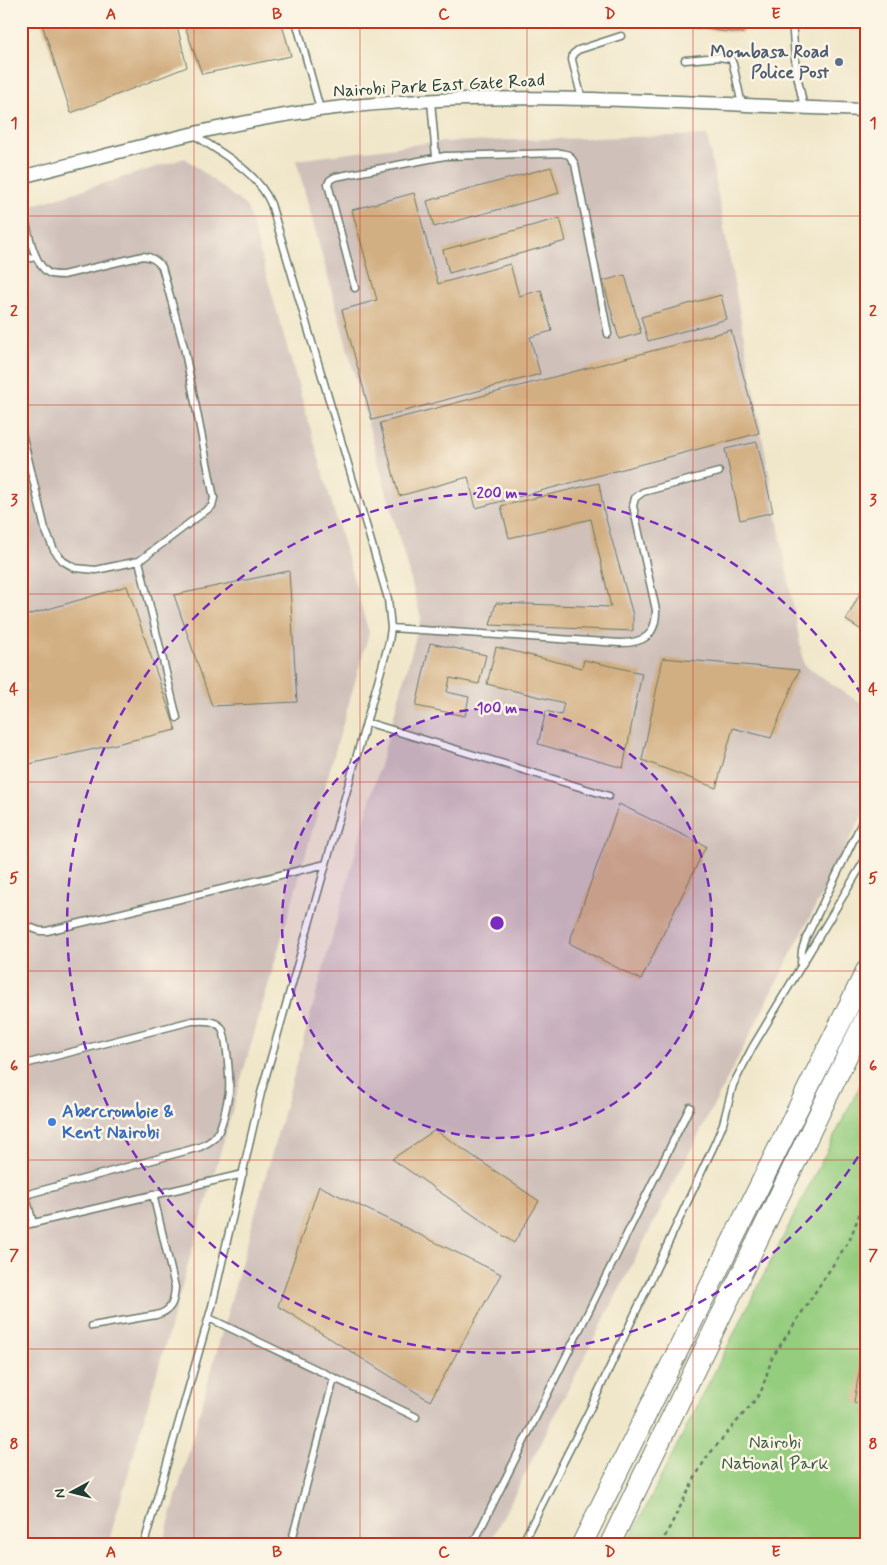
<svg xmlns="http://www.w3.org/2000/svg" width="887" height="1565" font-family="Mynerve,sans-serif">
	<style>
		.industrial { fill: #cfc0ba }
		.green { fill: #95cd7f; stroke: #5a855a }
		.building { fill: #d2af82 }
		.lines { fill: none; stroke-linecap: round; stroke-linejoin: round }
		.service-casing { stroke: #687868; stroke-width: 9 }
		.minor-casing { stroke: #687868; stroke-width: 15 }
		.primary-casing { stroke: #687868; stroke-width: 22 }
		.path { stroke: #687868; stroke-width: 2.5; stroke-dasharray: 4 4; stroke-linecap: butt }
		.service { stroke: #fff; stroke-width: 6 }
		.minor { stroke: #fff; stroke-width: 12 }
		.primary { stroke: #fff; stroke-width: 20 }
		.grid { fill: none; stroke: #c8321e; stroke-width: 1; stroke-opacity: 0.55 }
		.ring { fill: none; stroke: #7b2cbf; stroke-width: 2.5; stroke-dasharray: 9 6 }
		.service-dot { fill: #5c6f8a; stroke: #fcf5e5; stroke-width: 2 }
		.shop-dot { fill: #3f7fe0; stroke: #fcf5e5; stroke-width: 2 }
		.labels { text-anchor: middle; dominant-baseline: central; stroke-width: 5; stroke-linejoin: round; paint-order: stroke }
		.service-label { font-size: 18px; font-weight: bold; fill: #4e5e75; stroke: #fcf5e5; text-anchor: end }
		.street-label { font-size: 18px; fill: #1f3d34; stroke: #fcf5e5 }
		.shop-label { font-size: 18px; font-weight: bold; fill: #366cbe; stroke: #fcf5e5; text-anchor: start }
		.park-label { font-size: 18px; fill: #375a43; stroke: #fcf5e5 }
		.centre { fill: #7b2cbf; stroke: #fcf5e5; stroke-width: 2.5 }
		.ring-label { font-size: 15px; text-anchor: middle; font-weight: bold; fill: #7b2cbf; stroke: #fcf5e5; stroke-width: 5; stroke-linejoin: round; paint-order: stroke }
		.neatline { fill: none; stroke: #c8321e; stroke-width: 2 }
		.grid-label { font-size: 16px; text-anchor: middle; font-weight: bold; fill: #c8321e }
	</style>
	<rect width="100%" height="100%" fill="#fcf5e5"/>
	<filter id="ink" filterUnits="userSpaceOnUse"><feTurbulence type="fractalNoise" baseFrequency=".02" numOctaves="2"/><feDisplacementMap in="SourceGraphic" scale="10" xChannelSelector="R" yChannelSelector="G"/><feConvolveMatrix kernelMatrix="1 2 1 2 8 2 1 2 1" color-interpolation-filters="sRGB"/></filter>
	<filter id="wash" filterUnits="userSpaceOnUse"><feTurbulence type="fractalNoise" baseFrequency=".0096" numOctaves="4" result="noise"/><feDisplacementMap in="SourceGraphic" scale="20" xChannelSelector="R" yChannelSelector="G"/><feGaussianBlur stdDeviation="1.12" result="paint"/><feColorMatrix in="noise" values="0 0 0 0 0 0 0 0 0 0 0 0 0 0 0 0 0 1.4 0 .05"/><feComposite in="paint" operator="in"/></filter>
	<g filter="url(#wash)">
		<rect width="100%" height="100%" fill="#f0e7ca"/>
		<path class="industrial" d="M707 135 804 665 866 707V808L489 1544H163L421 618 296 160 435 142Z
			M185 158 247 207 369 633 108 1544H21V209Z"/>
		<path class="green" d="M866 1074V1544H627Z"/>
		<g id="blocks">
			<path class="building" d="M41 21H176L187 67 71 113Z
				M183 21H281L291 56 202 74Z
				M641 21H742L743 33 641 23Z
				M551 167 559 193 434 227 427 201Z
				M414 193 438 284 510 264 519 296 541 290 552 331 530 337 540 374 372 420 342 310 377 300 352 210Z
				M560 218 566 241 449 273 443 250Z
				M625 275 641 333 619 339 603 281Z
				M721 295 727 319 648 341 641 317Z
				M731 330 759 433 476 508 468 477 399 496 380 423Z
				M757 442 773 512 740 520 725 449Z
				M599 483 604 512 633 615V631L490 625 496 603 611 607 591 519 509 538 501 506Z
				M289 571 297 702 212 706 174 595Z
				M866 582V633L846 620Z
				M127 586 176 730 21 766V617Z
				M430 643 486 655 479 684 450 678 447 692 469 697 465 716 416 706Z
				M496 647 582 668 584 660 642 673 623 768 538 744 546 711 561 715 564 703 487 684Z
				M663 658 799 670 771 738 733 728 716 788 642 760Z
				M619 804 706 846 641 980 569 943Z
				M435 1130 539 1201 514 1243 392 1159Z
				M319 1186 501 1274 430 1401 278 1306Z
				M865 1338H866V1406L854 1402Z"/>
		</g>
	</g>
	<g filter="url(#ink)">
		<use href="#blocks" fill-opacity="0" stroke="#687868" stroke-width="1"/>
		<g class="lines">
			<defs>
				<path id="service" d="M296 21 320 109
					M792 21 796 70 804 108
					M685 60 719 57 731 59 733 64 742 105
					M582 99 572 60 573 54 578 50 621 36
					M431 101 436 157
					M21 202C26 220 32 267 51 274 54 275 59 275 63 275L143 256C152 257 156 260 162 267L184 347 214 498 212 506 139 561 96 570 75 568 63 561 54 550 45 529 21 429
					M21 260 35 257
					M355 288 328 184 330 180 335 177 445 156 561 153 569 155 575 164 608 334
					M139 561 177 718
					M391 628 620 643C645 643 656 635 656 610L633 506 635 498 643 492 719 472
					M366 722 609 796
					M21 924 40 931H47L326 864
					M801 963 802 950 806 938 866 814
					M21 1065 192 1021C202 1021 213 1019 221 1027 227 1034 230 1081 229 1092 227 1103 223 1127 216 1136 213 1141 205 1144 200 1147L25 1195
					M21 1179 33 1223
					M21 1226 243 1174
					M209 1318 416 1417
					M92 1326 156 1315C172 1311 174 1302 175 1287L153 1194
					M144 1544 212 1306 261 1093 389 642 391 628 388 599 271 204C257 171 222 154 193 134
					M291 1544 334 1378
					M473 1544 690 1107
					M522 1544 593 1403 716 1141 723 1124 733 1085 752 1048 866 858"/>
				<path id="minor" d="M21 177C125 151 229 120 335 108 511 88 689 104 866 110"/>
				<path id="primary" d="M582 1544 866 971
					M610 1544 866 1017"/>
			</defs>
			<use href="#service" class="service-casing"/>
			<use href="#minor" class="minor-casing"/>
			<use href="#primary" class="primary-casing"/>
			<path class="path" d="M661 1544 696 1476 706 1458 756 1399 762 1389 772 1358 850 1239 866 1197"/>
			<use href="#service" class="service"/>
			<use href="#minor" class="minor"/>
			<use href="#primary" class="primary"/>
		</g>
	</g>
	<path class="grid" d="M194 21V1544M360 21V1544M527 21V1544M693 21V1544M21 216H866M21 405H866M21 594H866M21 782H866M21 971H866M21 1160H866M21 1349H866"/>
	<circle cx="497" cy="923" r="215" fill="#7b2cbf" fill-opacity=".12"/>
	<g class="ring">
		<circle cx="497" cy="923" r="215"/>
		<path d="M866 1144A430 430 0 1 1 866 702"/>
	</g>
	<circle class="service-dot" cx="839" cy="62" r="5"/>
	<circle class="shop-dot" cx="52" cy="1122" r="5"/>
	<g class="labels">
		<g class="service-label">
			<text x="829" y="52">Mombasa Road<tspan x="829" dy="21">Police Post</tspan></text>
		</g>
		<g class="street-label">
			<text transform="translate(439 86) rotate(-3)">Nairobi Park East Gate Road</text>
		</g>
		<g class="shop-label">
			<text x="62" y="1112">Abercrombie &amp;<tspan x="62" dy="21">Kent Nairobi</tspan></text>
		</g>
		<g class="park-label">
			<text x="775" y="1443">Nairobi<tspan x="775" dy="21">National Park</tspan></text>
		</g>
	</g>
	<circle cx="497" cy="923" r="8" class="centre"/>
	<g class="ring-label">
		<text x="497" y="498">200 m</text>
		<text x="497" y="713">100 m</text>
	</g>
	<rect width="887" height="1565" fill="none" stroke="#fcf5e5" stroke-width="55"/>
	<g transform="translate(72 1492) rotate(263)" stroke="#fcf5e5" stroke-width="4" paint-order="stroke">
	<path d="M0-4L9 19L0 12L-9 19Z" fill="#1f3d34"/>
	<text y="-8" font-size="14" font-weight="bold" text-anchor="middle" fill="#1f3d34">N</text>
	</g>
	<rect x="28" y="28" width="832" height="1510" class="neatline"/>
	<g class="grid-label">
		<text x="111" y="19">A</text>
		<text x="277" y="19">B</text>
		<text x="444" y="19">C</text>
		<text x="610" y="19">D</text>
		<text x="776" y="19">E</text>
		<text x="14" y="128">1</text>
		<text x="873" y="128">1</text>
		<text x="14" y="316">2</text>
		<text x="873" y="316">2</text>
		<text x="14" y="505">3</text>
		<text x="873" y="505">3</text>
		<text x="14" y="694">4</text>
		<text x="873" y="694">4</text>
		<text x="14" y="883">5</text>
		<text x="873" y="883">5</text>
		<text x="14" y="1071">6</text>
		<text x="873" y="1071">6</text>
		<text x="14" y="1260">7</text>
		<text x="873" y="1260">7</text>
		<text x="14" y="1449">8</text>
		<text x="873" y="1449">8</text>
		<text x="111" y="1557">A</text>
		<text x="277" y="1557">B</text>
		<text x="444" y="1557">C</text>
		<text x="610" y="1557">D</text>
		<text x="776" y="1557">E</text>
	</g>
</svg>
